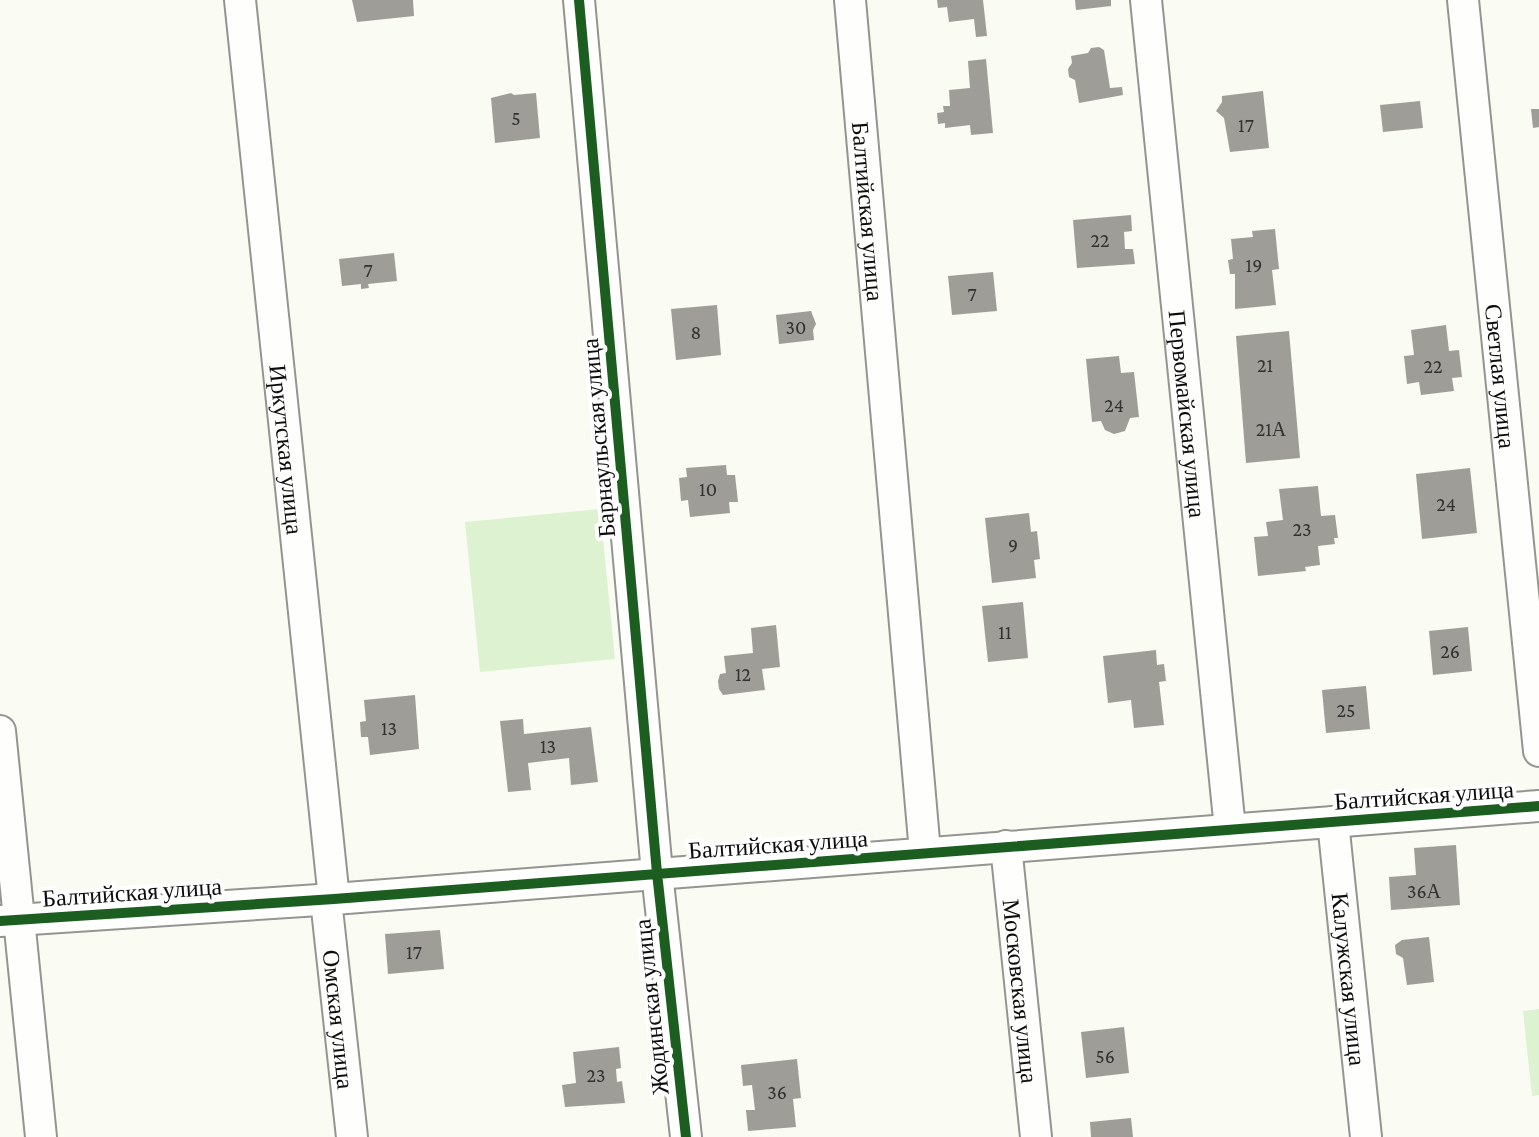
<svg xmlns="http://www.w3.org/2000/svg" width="1539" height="1137" font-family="'Crimson Pro',serif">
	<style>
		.green { fill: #dcf2d1 }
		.building { fill: #9e9d97 }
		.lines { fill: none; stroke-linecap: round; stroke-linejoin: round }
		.minor-casing { stroke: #949490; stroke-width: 34 }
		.minor { stroke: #fefefd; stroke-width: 30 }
		.cycleway-casing { stroke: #fff; stroke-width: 15 }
		.cycleway { stroke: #1b5e20; stroke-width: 10 }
		.labels { text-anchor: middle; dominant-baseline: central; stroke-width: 8; stroke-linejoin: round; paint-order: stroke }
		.number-label { font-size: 20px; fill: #313130 }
		.street-label { font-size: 24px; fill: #0d0d0d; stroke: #fff }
	</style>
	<rect width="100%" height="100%" fill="#fafbf2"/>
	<path class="green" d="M600 509 615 659 480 672 465 522Z
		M1539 1009V1095L1532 1096 1523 1011Z"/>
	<path class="building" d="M352 0H413L414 16 357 22Z
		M937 0H983L987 36 976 37 974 19 949 22 947 7 938 8Z
		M1075 0H1111V6L1076 10Z
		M1099 47 1104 50 1110 88 1122 87 1123 95 1079 103 1075 80 1069 77 1068 69 1072 63 1071 56 1088 53 1091 48Z
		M986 59 993 133 971 135 970 125 945 128V123L938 124 937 113 944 112 943 106H950L949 90 970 88 968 61Z
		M1263 91 1269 148 1230 152 1224 118 1216 111 1222 102V96Z
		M511 93 514 95 536 93 540 138 495 143 491 98Z
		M1420 101 1423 128 1383 132 1380 105Z
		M1531 109H1539V127L1533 128Z
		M1131 215 1132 231 1124 232 1125 249H1133L1135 264 1077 268 1073 220Z
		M1275 229 1279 269 1272 270 1276 305 1235 309V274H1230L1228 260 1233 259 1231 239 1253 237 1252 231Z
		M394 253 397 281 368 284 369 288 361 289V284L342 286 339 259Z
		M993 272 997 311 952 315 948 276Z
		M717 305 721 355 676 360 671 309Z
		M811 311 816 324 813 330 814 340 779 344 776 315Z
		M1446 325 1449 351 1459 350 1462 377 1452 378 1454 391 1421 395 1419 382 1407 384 1404 356 1414 355 1411 330Z
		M1289 331 1300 458 1246 463 1236 336Z
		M1119 356 1121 373 1134 372 1139 417 1130 418 1125 431 1114 434 1105 430 1101 421 1092 422 1086 359Z
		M726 465 727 475H735L738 502H729L730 513 690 517 688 500 681 501 679 478 687 477 686 468Z
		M1470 468 1477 533 1422 539 1416 474Z
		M1318 486 1321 516 1335 515 1338 538H1334L1335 544 1318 546 1320 565 1305 567 1306 571 1258 576 1254 537 1268 536 1266 522 1283 520 1279 489Z
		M1029 513 1031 532 1037 531 1040 559 1034 560 1036 578 992 583 985 518Z
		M1023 602 1028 658 988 662 982 606Z
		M776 625 780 667 762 669 765 690 723 695 719 689 718 681 720 674 726 673 724 656 753 653 751 628Z
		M1468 627 1472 671 1433 675 1429 631Z
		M1156 650 1157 665 1164 664 1166 681 1159 682 1164 725 1134 728 1131 700 1108 703 1103 656Z
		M1366 686 1370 729 1326 733 1322 690Z
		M415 695 419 749 370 755 368 737H361L360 722 366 721 364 700Z
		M523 719 524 734 591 727 598 782 571 785 569 758 528 763 531 790 508 792 500 721Z
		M1456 845 1460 905 1391 910 1389 877 1416 875 1414 848Z
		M440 930 444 969 388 974 385 934Z
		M1429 937 1434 982 1407 985 1403 958 1396 954 1395 945 1402 940Z
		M1124 1027 1129 1073 1086 1078 1081 1032Z
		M619 1047 621 1068 616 1069 617 1082 622 1081 625 1103 565 1107 562 1085 576 1083 573 1052Z
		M797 1059 801 1098 793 1099 796 1127 748 1131 746 1110H755L752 1085 743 1086 741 1065Z
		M1131 1118 1133 1137H1091L1090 1122Z"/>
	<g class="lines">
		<defs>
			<g id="minor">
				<path id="s1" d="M240 0 334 899"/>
				<path d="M579 0 657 873 686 1137"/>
				<path id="s2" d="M850 0 925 852"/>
				<path id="s3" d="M1146 0 1230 829"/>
				<path id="s4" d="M1463 0 1539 751"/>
				<path d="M0 731 41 1137"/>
				<path id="s5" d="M1333 822 1366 1137"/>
				<path id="s6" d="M1006 846 1036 1137"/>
				<path id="s7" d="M326 900 352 1137"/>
				<path d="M0 921 334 899 1539 806"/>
			</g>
		</defs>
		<use href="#minor" class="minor-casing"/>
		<use href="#minor" class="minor"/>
		<defs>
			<path id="cycleway" d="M579 0 657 873 686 1137
				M0 921 334 899 1539 806"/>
		</defs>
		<use href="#cycleway" class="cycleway-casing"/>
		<use href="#cycleway" class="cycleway"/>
	</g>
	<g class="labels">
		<g class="number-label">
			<text x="516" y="118">5</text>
			<text x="1246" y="125">17</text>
			<text x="1100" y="240">22</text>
			<text x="1254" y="265">19</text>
			<text x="368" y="270">7</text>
			<text x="972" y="294">7</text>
			<text x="796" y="327">30</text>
			<text x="696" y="332">8</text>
			<text x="1265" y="365">21</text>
			<text x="1433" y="366">22</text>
			<text x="1114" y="405">24</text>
			<text x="1271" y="429">21А</text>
			<text x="708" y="489">10</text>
			<text x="1446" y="504">24</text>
			<text x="1302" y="529">23</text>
			<text x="1013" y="545">9</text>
			<text x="1005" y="632">11</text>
			<text x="1450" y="651">26</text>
			<text x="743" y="674">12</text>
			<text x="1346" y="710">25</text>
			<text x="389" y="728">13</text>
			<text x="548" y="746">13</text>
			<text x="1424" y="891">36А</text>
			<text x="414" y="952">17</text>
			<text x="1105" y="1056">56</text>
			<text x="596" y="1075">23</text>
			<text x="777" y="1092">36</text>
		</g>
		<g class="street-label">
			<text stroke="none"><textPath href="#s2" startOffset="212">Балтийская улица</textPath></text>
			<text stroke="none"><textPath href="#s4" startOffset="378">Светлая улица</textPath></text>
			<text stroke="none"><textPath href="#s3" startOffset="416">Первомайская улица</textPath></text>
			<text transform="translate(598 438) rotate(-95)">Барнаульская улица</text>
			<text stroke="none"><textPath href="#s1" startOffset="452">Иркутская улица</textPath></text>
			<text transform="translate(1424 795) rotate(-4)">Балтийская улица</text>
			<text transform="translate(778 844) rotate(-4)">Балтийская улица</text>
			<text transform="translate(132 892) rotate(-4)">Балтийская улица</text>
			<text stroke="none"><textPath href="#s5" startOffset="158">Калужская улица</textPath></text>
			<text stroke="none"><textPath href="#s6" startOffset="146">Московская улица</textPath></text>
			<text transform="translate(651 1007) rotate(-96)">Жодинская улица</text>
			<text stroke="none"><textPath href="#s7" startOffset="120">Омская улица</textPath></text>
		</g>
	</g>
</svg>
